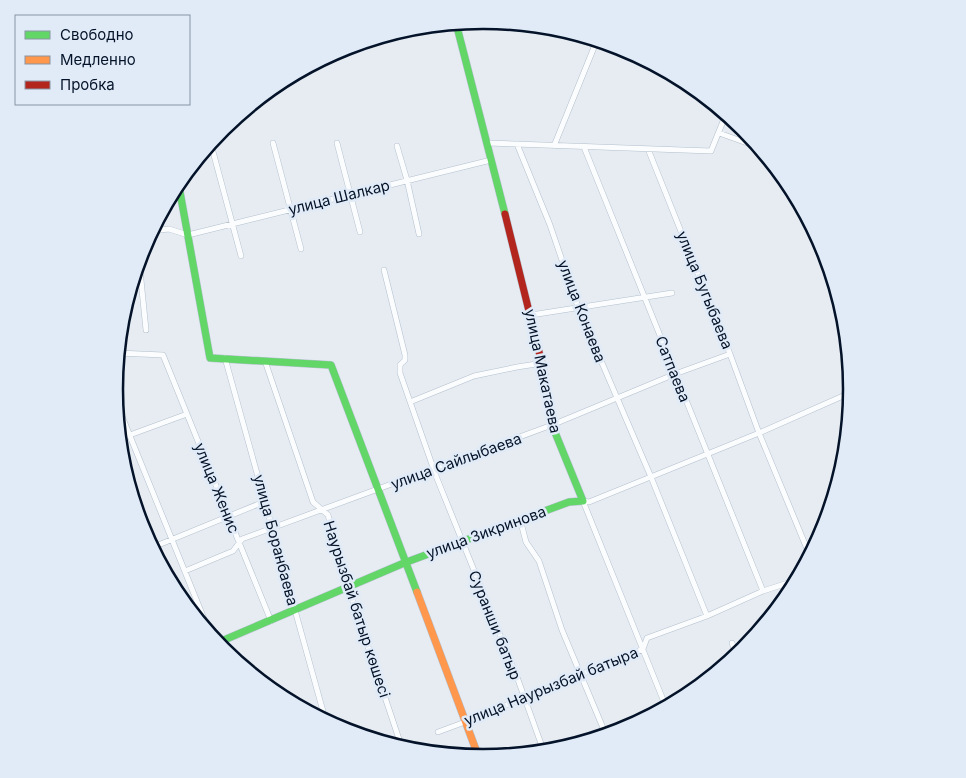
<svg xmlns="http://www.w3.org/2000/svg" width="966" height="778" font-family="Inter,sans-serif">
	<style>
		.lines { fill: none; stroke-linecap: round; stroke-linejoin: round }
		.street-casing { stroke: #b4c0ce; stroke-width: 6 }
		.fast-casing { stroke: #b4c0ce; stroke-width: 8 }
		.slow-casing { stroke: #b4c0ce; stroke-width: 8 }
		.jam-casing { stroke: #b4c0ce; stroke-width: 8 }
		.street { stroke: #fbfcfd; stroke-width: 5 }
		.fast { stroke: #63d668; stroke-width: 7 }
		.slow { stroke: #ff974d; stroke-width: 7 }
		.jam { stroke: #b3261e; stroke-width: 7 }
		.labels { text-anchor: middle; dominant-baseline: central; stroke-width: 5; stroke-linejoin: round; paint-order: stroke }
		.street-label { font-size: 15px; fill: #041329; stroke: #e1ebf7 }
		.rim { fill: none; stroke: #041329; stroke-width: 2.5 }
	</style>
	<rect width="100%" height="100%" fill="#e6ecf2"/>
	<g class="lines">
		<defs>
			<path id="street" d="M719 133 761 148
				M273 143 301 249
				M337 143 360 232
				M487 143 711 151 726 114
				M517 144 550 225 578 307 651 477 707 616
				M397 146 407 180 419 234
				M554 146 597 40
				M584 147 763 591
				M212 148 241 256
				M648 149 730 354 759 433 810 556
				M151 231 169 229 188 235 491 160
				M139 260 146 330
				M384 270 405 355V360L400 365V373L436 476 517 677 544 752
				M531 315 672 293
				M118 353 163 355 271 621
				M225 358 326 722
				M265 361 313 502 328 515 348 587 402 748
				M115 399 211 636
				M410 402 474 376 517 367 543 363
				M119 439 187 414
				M520 519 526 542 539 561 562 630 606 735
				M151 548 266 501
				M185 571 233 551 242 539 552 425 675 374 730 354
				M732 643 737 656
				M666 707 583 501 589 502 759 433 852 392
				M438 732 465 722 643 649 647 638 707 616 763 591 797 580"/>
			<path id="fast" d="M456 23 505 214
				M178 181 210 358 331 365 417 592
				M217 643 404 563 569 502 583 501 552 425 544 372"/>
			<path id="slow" d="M417 592 479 758"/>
			<path id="jam" d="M505 214 544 372"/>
		</defs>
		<use href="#street" class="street-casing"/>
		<use href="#fast" class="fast-casing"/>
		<use href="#slow" class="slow-casing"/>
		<use href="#jam" class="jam-casing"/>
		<use href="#street" class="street"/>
		<use href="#fast" class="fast"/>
		<use href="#slow" class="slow"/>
		<use href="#jam" class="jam"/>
	</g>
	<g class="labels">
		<g class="street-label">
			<text transform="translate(339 197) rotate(-14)">улица Шалкар</text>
			<text transform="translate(705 290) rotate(68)">улица Бугыбаева</text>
			<text transform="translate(582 311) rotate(69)">улица Конаева</text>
			<text transform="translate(673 369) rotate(68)">Сатпаева</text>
			<text transform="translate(543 371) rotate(78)">улица Макатаева</text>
			<text transform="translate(456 461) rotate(-20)">улица Сайлыбаева</text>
			<text transform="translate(217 488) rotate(68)">улица Женис</text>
			<text transform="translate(486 532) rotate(-20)">улица Зикринова</text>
			<text transform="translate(276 540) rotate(75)">улица Боранбаева</text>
			<text transform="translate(357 609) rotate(72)">Наурызбай батыр көшесі</text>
			<text transform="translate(495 625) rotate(68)">Суранши батыр</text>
			<text transform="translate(551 686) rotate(-22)">улица Наурызбай батыра</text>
		</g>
	</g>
	<path d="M0 0H966V778H0ZM123 389a360 360 0 1 1 720 0a360 360 0 1 1-720 0Z" fill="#e1ebf7" fill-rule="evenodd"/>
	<path class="rim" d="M123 389a360 360 0 1 1 720 0a360 360 0 1 1-720 0Z"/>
	<rect x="15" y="15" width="175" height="90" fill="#e1ebf7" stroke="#8995a5"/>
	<rect x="25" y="31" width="25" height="8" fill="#63d668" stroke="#8995a5"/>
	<text x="60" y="40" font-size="15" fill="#041329">Свободно</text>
	<rect x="25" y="56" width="25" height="8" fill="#ff974d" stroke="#8995a5"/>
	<text x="60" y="65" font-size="15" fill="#041329">Медленно</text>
	<rect x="25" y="81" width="25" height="8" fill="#b3261e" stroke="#8995a5"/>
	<text x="60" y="90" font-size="15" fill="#041329">Пробка</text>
</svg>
